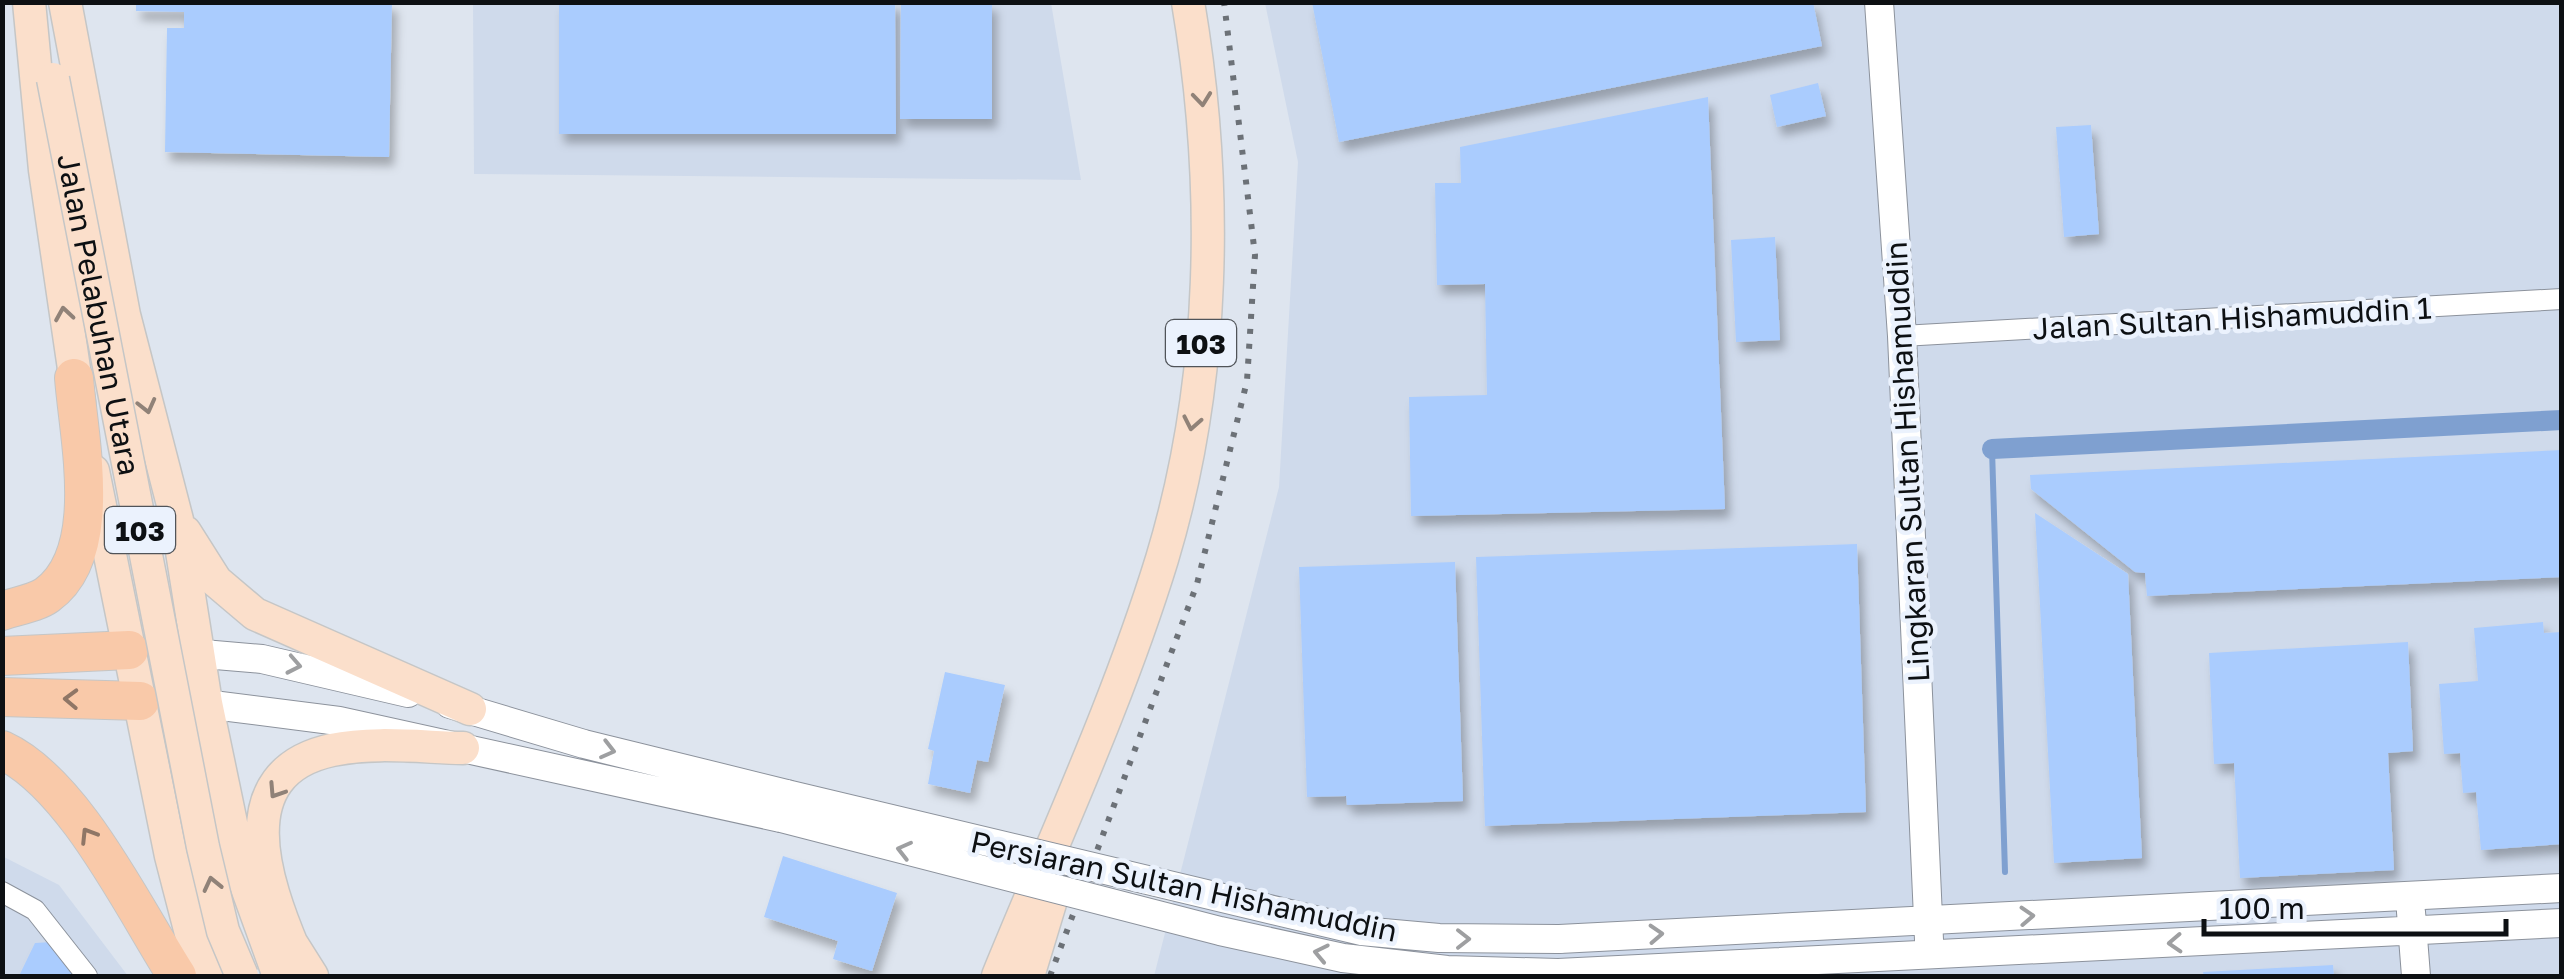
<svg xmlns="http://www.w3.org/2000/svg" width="2564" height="979" font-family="'Golos Text',sans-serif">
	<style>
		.built { fill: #cfdaeb }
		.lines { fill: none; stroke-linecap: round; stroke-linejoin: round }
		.stream { stroke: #7fa0d0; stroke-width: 6 }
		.canal { stroke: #7fa0d0; stroke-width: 20 }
		.building { fill: #aaccfe; filter: url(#shadow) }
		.street-casing { stroke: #8c929c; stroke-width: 22 }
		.secondary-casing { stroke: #8c929c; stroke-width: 30 }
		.primary-casing { stroke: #c5c6c6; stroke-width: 35 }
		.highway-casing { stroke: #c5c6c6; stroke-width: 40 }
		.street { stroke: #fff; stroke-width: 20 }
		.secondary { stroke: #fff; stroke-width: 28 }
		.primary { stroke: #fbdfcb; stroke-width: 32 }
		.highway { stroke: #f9c9a9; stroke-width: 38 }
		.rail { stroke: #6c7177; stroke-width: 6; stroke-dasharray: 5 10; stroke-linecap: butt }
		.secondary-bridge-casing { stroke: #8c929c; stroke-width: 30; stroke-linecap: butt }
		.primary-bridge-casing { stroke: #c5c6c6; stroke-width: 35; stroke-linecap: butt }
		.secondary-bridge { stroke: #fff; stroke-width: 28 }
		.primary-bridge { stroke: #fbdfcb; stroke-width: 32 }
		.oneway { stroke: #908278 }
		.oneway2 { stroke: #9e9fa1 }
		.oneway3 { stroke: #8f7666 }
		.labels { text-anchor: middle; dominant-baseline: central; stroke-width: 9; stroke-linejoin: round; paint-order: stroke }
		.shield { fill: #ebf2fd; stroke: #505459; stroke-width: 2.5 }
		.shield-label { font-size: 28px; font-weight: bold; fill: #0d1013 }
		.street-label { font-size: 30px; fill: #0d1013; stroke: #ebf2fd }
	</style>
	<defs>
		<filter id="shadow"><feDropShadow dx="5" dy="9" stdDeviation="5" flood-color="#0004"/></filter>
	</defs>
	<rect width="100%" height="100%" fill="#dee5ef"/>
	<path class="built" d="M473 3H1051L1081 180 474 174Z
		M1265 3H2561V976H1154L1279 487 1298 162Z
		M2 856 59 885 128 976H3Z"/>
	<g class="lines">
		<path class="stream" d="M1992 449 2005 872"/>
		<path class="canal" d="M1992 449 2562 420"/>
	</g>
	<path class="building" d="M136 2H392L389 157 165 152 167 28H184V12L136 11Z
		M559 2H895L896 134H559Z
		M901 2H992V119H900Z
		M1312 2H1813L1822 46 1339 142Z
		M1818 83 1826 116 1777 127 1770 95Z
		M1708 97 1725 509 1411 516 1409 397 1487 395 1485 284 1437 285 1435 183H1461L1460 147Z
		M2091 125 2099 234 2064 237 2056 127Z
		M1775 237 1780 340 1736 342 1731 240Z
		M2562 450V577L2147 596 2145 573 2135 572 2031 489 2030 475Z
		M2035 513 2128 574 2142 858 2054 863Z
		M1857 544 1866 812 1485 826 1476 557Z
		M1455 562 1463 801 1347 805 1346 796 1307 797 1299 567Z
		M2543 622 2544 633 2562 632V844L2481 850 2476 792 2463 793 2460 753 2444 754 2439 684 2478 681 2474 628Z
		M2408 642 2413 751 2388 753 2394 870 2240 878 2234 763 2214 764 2209 653Z
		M945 672 1005 685 988 762 977 760 970 793 928 784 934 751 928 749Z
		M783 856 897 893 872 971 833 959 838 941 764 917Z
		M52 942 79 976H19L35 943Z
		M2333 965 2334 976H2204L2203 972Z"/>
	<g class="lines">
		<defs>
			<path id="street" d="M1902 336 2562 299
				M2 892 35 910 87 976"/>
			<path id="secondary" d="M1879 2 1902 336 1929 940
				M180 652 262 659 408 693
				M189 702 339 721 781 818
				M450 704 584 744 787 794
				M2411 912 2416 976
				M1559 939 2562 888
				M1558 973 2562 923"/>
			<path id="primary" d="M29 2 45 170 79 403
				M65 2 124 315 177 520 206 703 241 871 279 976
				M93 471 171 856 195 949 210 976
				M185 532 216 581 255 614 470 709
				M283 930 312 976
				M294 950C266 883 226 773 332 750 374 741 420 747 463 748
				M998 976C1054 839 1118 702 1162 559 1216 380 1219 186 1188 2
				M1028 976 1057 880"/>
			<path id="highway" d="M2 611C16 606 36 603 47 595 105 553 79 441 74 378
				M2 656 129 650
				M2 697 140 701
				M2 750C74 783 134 909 177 976"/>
		</defs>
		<use href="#street" class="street-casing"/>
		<use href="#secondary" class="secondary-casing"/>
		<use href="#primary" class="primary-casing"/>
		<use href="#highway" class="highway-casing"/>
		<use href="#street" class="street"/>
		<use href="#secondary" class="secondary"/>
		<use href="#primary" class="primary"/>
		<use href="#highway" class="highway"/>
		<path class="rail" d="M1050 976 1197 584 1247 381 1255 255 1224 2"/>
		<defs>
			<path id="secondary-bridge" d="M787 794 1361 931 1439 938 1559 939
				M781 818 1220 931 1343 958 1447 970 1558 973"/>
			<g id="primary-bridge">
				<path id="s1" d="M53 79 203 847 223 931 242 976"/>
			</g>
		</defs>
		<use href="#secondary-bridge" class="secondary-bridge-casing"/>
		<use href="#primary-bridge" class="primary-bridge-casing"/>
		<use href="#secondary-bridge" class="secondary-bridge"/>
		<use href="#primary-bridge" class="primary-bridge"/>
	</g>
	<defs><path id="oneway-chevron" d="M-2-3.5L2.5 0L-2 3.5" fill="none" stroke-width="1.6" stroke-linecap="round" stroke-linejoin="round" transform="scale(2.5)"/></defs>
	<g class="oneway">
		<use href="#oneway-chevron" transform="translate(1202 99) rotate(84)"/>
		<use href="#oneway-chevron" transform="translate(64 314) rotate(-99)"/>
		<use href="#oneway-chevron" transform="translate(147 406) rotate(76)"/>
		<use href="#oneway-chevron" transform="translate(1192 423) rotate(101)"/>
		<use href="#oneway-chevron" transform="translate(276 791) rotate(123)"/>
		<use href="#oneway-chevron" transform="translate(212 884) rotate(-103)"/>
	</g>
	<g class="oneway2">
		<use href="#oneway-chevron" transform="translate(294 665) rotate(11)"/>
		<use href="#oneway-chevron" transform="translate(608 750) rotate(14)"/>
		<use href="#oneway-chevron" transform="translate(904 850) rotate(-166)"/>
		<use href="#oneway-chevron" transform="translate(2027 916) rotate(-3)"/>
		<use href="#oneway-chevron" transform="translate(1656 934) rotate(-3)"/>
		<use href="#oneway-chevron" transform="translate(1463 939)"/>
		<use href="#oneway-chevron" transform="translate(2175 943) rotate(177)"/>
		<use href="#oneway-chevron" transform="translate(1321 953) rotate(-168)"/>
	</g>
	<g class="oneway3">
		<use href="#oneway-chevron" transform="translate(71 699) rotate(-178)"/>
		<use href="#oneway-chevron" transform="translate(88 835) rotate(-122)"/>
	</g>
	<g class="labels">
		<g class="shield">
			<rect x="1166" y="320" width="70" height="46" rx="8"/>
			<rect x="105" y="507" width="70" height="46" rx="8"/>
		</g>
		<g class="shield-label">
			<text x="1201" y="343">103</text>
			<text x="140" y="530">103</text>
		</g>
		<g class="street-label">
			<text stroke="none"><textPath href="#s1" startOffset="240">Jalan Pelabuhan Utara</textPath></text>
			<text transform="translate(2232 318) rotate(-3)">Jalan Sultan Hishamuddin 1</text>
			<text transform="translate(1907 462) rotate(-93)">Lingkaran Sultan Hishamuddin</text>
			<text transform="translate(1184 886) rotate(12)">Persiaran Sultan Hishamuddin</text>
		</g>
	</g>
	<rect width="2564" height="979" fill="none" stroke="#0d1013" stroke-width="10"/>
	<path d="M2204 919v15h302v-15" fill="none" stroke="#0d1013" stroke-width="5"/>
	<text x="2219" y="919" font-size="30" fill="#0d1013" stroke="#ebf2fd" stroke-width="8" paint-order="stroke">100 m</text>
</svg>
